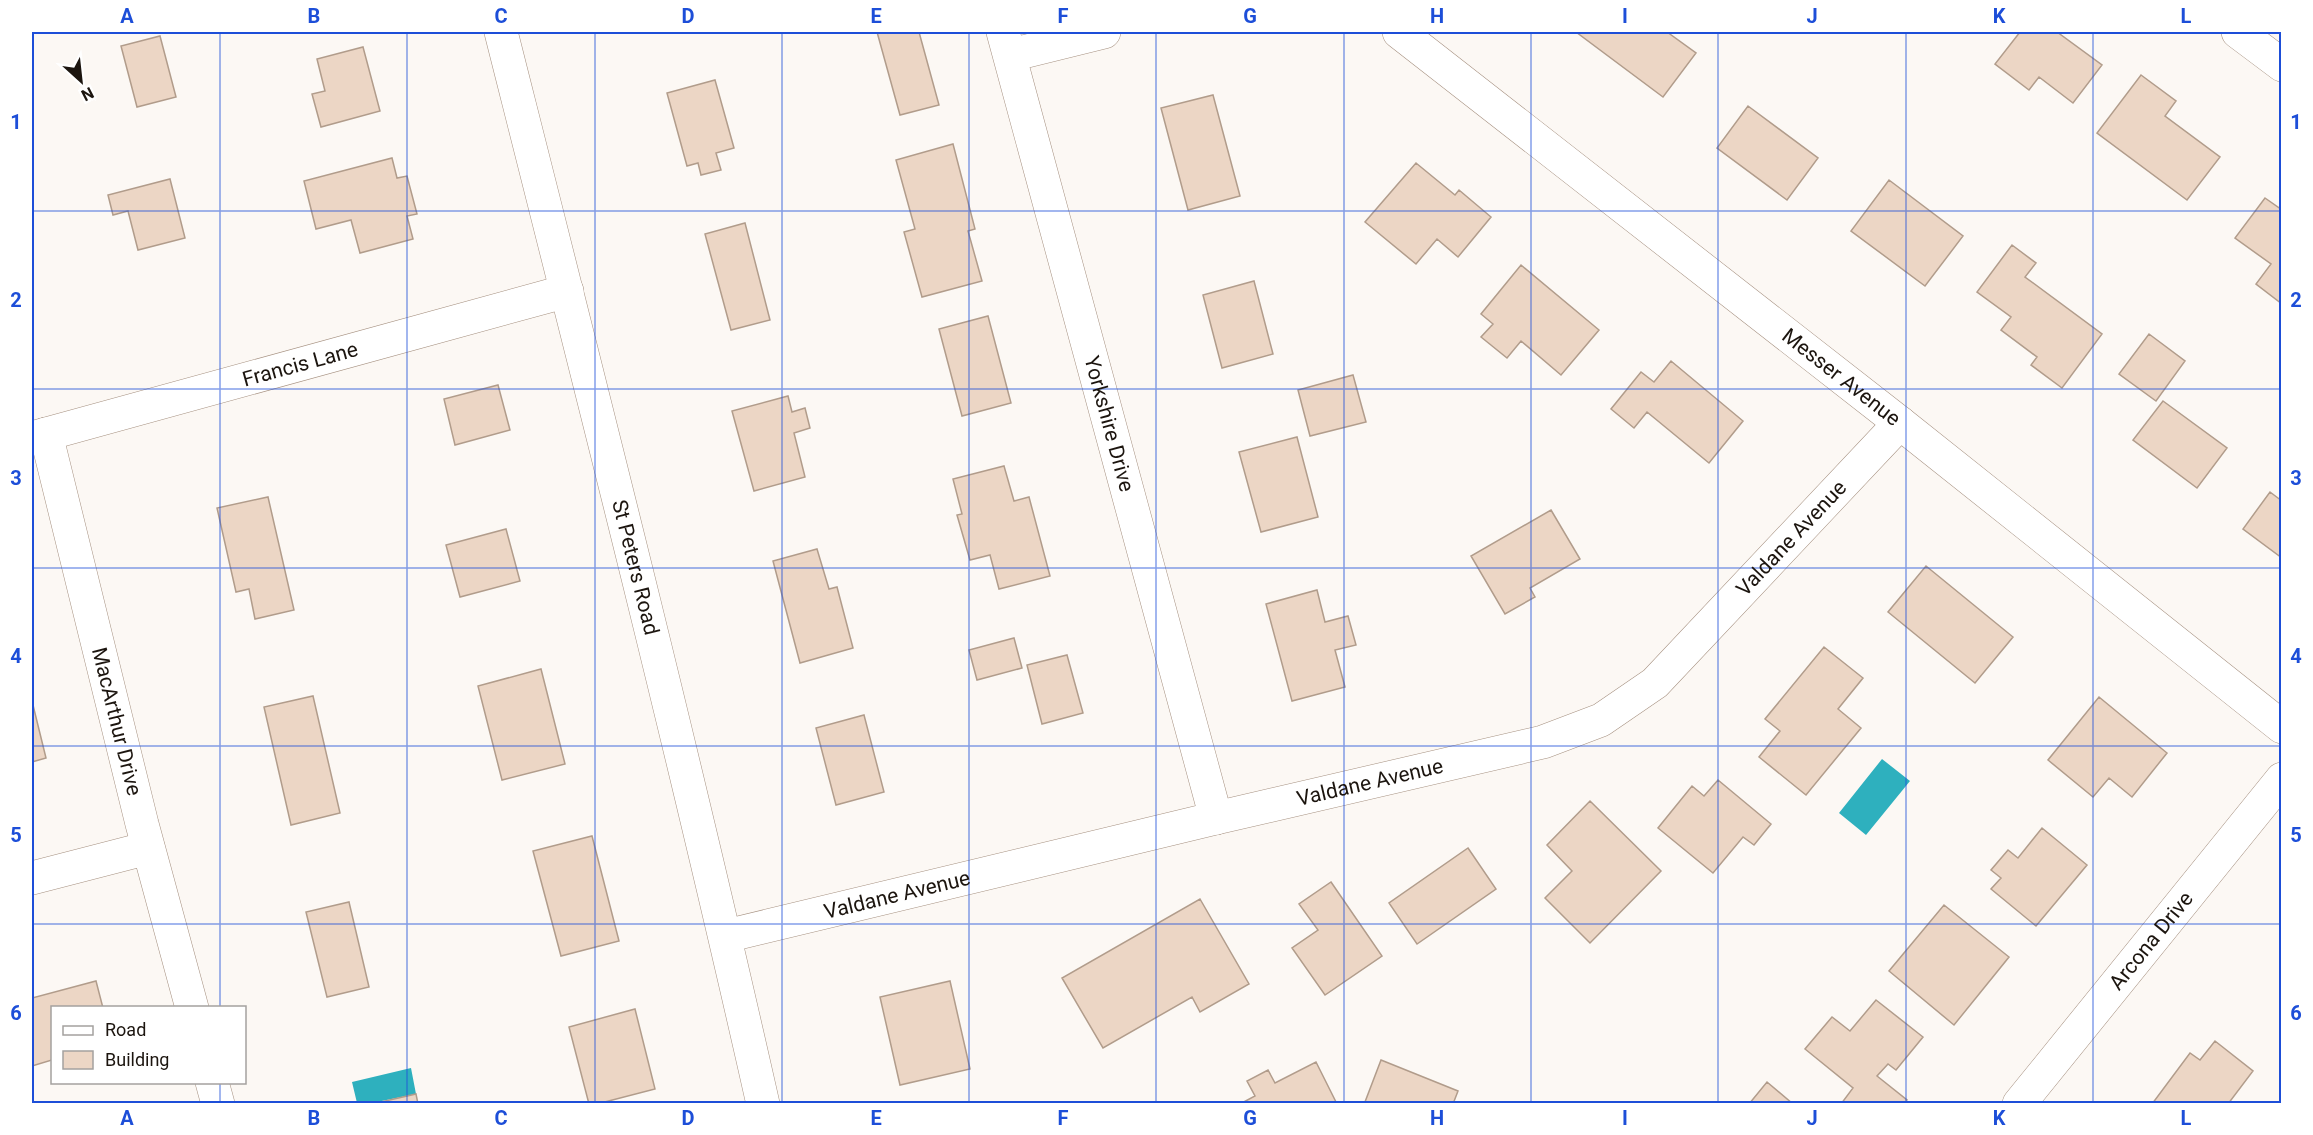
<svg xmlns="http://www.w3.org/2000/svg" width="2313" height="1135" font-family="Roboto,sans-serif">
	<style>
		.water { fill: #2eb0be }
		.building { fill: #ecd6c5; stroke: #b19c8b; stroke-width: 1.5 }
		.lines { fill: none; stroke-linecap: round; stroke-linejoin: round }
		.minor-casing { stroke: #a69181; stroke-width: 34 }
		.primary-casing { stroke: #a69181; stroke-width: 34 }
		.minor { stroke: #fff; stroke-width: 33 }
		.primary { stroke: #fff; stroke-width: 33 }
		.grid { fill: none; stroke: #1d4ed8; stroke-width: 1.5; stroke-opacity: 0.55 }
		.labels { text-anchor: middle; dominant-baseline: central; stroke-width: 4.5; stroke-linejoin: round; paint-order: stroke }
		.street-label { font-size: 21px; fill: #1c150f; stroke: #fff }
		.neatline { fill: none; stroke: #1d4ed8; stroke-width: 2 }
		.grid-label { font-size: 20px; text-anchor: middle; font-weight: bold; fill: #1d4ed8 }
	</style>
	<rect width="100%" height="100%" fill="#fcf8f4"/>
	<path class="water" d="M1882 759 1910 781 1866 835 1839 813Z
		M411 1068 416 1094 372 1103H357L352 1082Z"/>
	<path class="building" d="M877 32H919L939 105 900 115Z
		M1576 32H1667L1696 53 1663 97Z
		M2020 32H2057L2102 65 2073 103 2039 77 2029 90 1995 64Z
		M160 36 176 97 137 107 121 46Z
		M363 47 380 111 321 127 312 94 325 91 317 59Z
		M2141 75 2176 101 2165 116 2220 157 2187 200 2097 133Z
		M715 80 734 148 716 153 721 170 701 175 698 163 687 166 667 93Z
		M1213 95 1240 196 1188 210 1161 108Z
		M1748 106 1818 158 1787 200 1717 148Z
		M953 144 975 229 968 231 982 281 922 297 904 232 915 229 896 160Z
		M392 158 397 178 407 176 417 214 407 216 413 239 360 253 351 220 316 229 304 181Z
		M1416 163 1455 195 1459 190 1491 217 1458 257 1437 239 1416 264 1365 222Z
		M170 179 185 238 138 250 128 211 113 215 108 195Z
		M1889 180 1963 236 1925 286 1851 231Z
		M2265 198 2282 210V304L2256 284 2271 264 2235 238Z
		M745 223 770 320 731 330 705 234Z
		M2012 245 2036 263 2025 277 2102 334 2062 388 2031 365 2037 357 2001 330 2011 317 1977 292Z
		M1521 265 1599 330 1561 375 1521 341 1507 358 1481 337 1493 324 1481 314Z
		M1254 281 1273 354 1222 368 1203 295Z
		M988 316 1011 403 962 416 939 329Z
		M2149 334 2185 361 2156 401 2119 374Z
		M1671 361 1743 421 1709 463 1647 412 1634 428 1611 409 1641 372 1654 382Z
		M1353 375 1366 422 1310 436 1298 390Z
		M498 385 510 430 455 445 444 399Z
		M788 396 792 412 805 408 810 428 794 433 805 477 754 491 732 411Z
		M2163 401 2227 448 2197 488 2133 440Z
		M1297 437 1318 517 1261 532 1239 452Z
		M1004 466 1014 501 1029 497 1050 576 999 589 990 555 970 560 957 515 962 514 953 479Z
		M2270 492 2282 501V558L2243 529Z
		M268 497 294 610 255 619 249 589 236 592 217 508Z
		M1551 510 1580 559 1530 588 1535 597 1505 614 1471 556Z
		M506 529 520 581 460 597 446 545Z
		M817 549 829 589 837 587 853 648 800 663 773 561Z
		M1926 566 2013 637 1975 683 1888 612Z
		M1317 590 1325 622 1348 616 1356 645 1335 650 1345 687 1292 701 1266 604Z
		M1014 638 1022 668 977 680 969 650Z
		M1824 647 1863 678 1838 709 1861 728 1806 795 1759 757 1780 731 1765 719Z
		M1067 655 1083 713 1042 724 1027 665Z
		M541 669 565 764 502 780 478 686Z
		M313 696 340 813 291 825 264 707Z
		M2099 697 2167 753 2132 797 2109 778 2093 797 2048 760Z
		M32 701 46 758 32 762Z
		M864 715 884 792 836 805 816 728Z
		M1718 780 1771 824 1754 845 1743 837 1713 873 1658 828 1692 786 1704 796Z
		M1590 801 1661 871 1590 943 1545 898 1572 871 1547 845Z
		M2042 828 2087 865 2036 926 1991 889 2001 878 1991 870 2008 850 2018 858Z
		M592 836 619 941 561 956 533 851Z
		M1468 848 1496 889 1417 944 1389 903Z
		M1331 882 1382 956 1325 995 1292 948 1318 930 1299 904Z
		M1200 899 1249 984 1200 1012 1192 997 1103 1048 1062 978Z
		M349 902 369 987 327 997 306 912Z
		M1944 905 2009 957 1954 1025 1889 971Z
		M96 981 103 1008H52V1060L32 1066V998Z
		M950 981 970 1069 900 1085 880 997Z
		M1876 1000 1923 1037 1896 1070 1888 1064 1877 1076 1907 1100 1904 1104H1841L1853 1088 1805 1049 1832 1017 1850 1031Z
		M635 1009 655 1089 597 1104H589L569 1027Z
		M2215 1041 2253 1071 2228 1104H2152L2190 1053 2200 1060Z
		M1381 1060 1458 1091 1453 1104H1369L1365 1102Z
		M1316 1062 1337 1104H1240L1255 1096 1247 1081 1268 1070 1275 1083Z
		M1767 1082 1793 1104H1749Z
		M416 1094 418 1104H372Z"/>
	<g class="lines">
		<defs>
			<g id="minor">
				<path id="s1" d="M1003 32 1216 818"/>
				<path id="s2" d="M1399 32 1900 423 2282 727"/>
				<path d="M2238 32 2282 65"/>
				<path d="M1011 55 1104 32"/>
				<path id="s3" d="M46 434 142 824 192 1008"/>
				<path id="s4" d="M32 438 567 291"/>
				<path d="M32 878 148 848"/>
				<path id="s5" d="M726 936 1216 818 1543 742 1601 720 1655 683 1900 423"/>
				<path d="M212 1082 218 1104"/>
				<path id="s6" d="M2019 1104 2282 779"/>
			</g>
			<g id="primary">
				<path id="s7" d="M501 32C591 388 682 745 763 1104"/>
			</g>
		</defs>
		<use href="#minor" class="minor-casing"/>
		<use href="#primary" class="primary-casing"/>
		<use href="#minor" class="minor"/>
		<use href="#primary" class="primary"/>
	</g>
	<path class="grid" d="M220 32V1008M407 32V1104M595 32V1104M782 32V1104M969 32V1104M1156 32V1104M1344 32V1104M1531 32V1104M1718 32V1104M1906 32V1104M2093 32V1104M32 211H2282M32 389H2282M32 568H2282M32 746H2282M32 924H2282M220 1082V1104"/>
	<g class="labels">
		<g class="street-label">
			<text stroke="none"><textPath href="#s4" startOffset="278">Francis Lane</textPath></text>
			<text stroke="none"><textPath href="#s2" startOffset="561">Messer Avenue</textPath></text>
			<text stroke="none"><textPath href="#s1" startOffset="406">Yorkshire Drive</textPath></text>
			<text stroke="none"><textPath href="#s5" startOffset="1166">Valdane Avenue</textPath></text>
			<text stroke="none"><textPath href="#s7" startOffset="552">St Peters Road</textPath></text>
			<text stroke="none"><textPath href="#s3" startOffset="296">MacArthur Drive</textPath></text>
			<text stroke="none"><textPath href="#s5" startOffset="662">Valdane Avenue</textPath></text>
			<text stroke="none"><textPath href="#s5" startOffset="176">Valdane Avenue</textPath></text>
			<text stroke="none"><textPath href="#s6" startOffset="210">Arcona Drive</textPath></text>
		</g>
	</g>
	<rect width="2313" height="1135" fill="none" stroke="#ffffff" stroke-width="66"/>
	<rect x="51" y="1006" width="195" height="78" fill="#ffffff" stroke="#a4a19f" stroke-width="1.5"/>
	<rect x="63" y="1026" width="30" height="9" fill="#ffffff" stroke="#a4a19f" stroke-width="1.5"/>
	<text x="105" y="1036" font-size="18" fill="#1c150f">Road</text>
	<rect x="63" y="1051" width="30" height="18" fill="#ecd6c5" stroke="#a4a19f" stroke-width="1.5"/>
	<text x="105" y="1066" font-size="18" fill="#1c150f">Building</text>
	<g transform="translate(81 81) rotate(153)" stroke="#ffffff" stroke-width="4.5" paint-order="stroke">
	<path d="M0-4.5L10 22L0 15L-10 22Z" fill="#1c150f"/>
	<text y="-9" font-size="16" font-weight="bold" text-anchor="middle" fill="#1c150f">N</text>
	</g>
	<rect x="33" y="33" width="2247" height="1069" class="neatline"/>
	<g class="grid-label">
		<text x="127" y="23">A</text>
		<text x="314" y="23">B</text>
		<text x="501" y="23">C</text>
		<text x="688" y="23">D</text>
		<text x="876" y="23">E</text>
		<text x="1063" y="23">F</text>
		<text x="1250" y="23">G</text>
		<text x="1437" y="23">H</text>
		<text x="1625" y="23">I</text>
		<text x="1812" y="23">J</text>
		<text x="1999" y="23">K</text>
		<text x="2186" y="23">L</text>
		<text x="16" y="129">1</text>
		<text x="2296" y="129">1</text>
		<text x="16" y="307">2</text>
		<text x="2296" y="307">2</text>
		<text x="16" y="485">3</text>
		<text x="2296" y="485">3</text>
		<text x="16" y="663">4</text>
		<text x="2296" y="663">4</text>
		<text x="16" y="842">5</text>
		<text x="2296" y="842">5</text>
		<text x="16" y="1020">6</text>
		<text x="2296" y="1020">6</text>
		<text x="127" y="1125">A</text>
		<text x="314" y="1125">B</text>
		<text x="501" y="1125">C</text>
		<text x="688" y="1125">D</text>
		<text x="876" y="1125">E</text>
		<text x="1063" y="1125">F</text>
		<text x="1250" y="1125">G</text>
		<text x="1437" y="1125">H</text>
		<text x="1625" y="1125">I</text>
		<text x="1812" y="1125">J</text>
		<text x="1999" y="1125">K</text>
		<text x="2186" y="1125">L</text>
	</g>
</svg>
